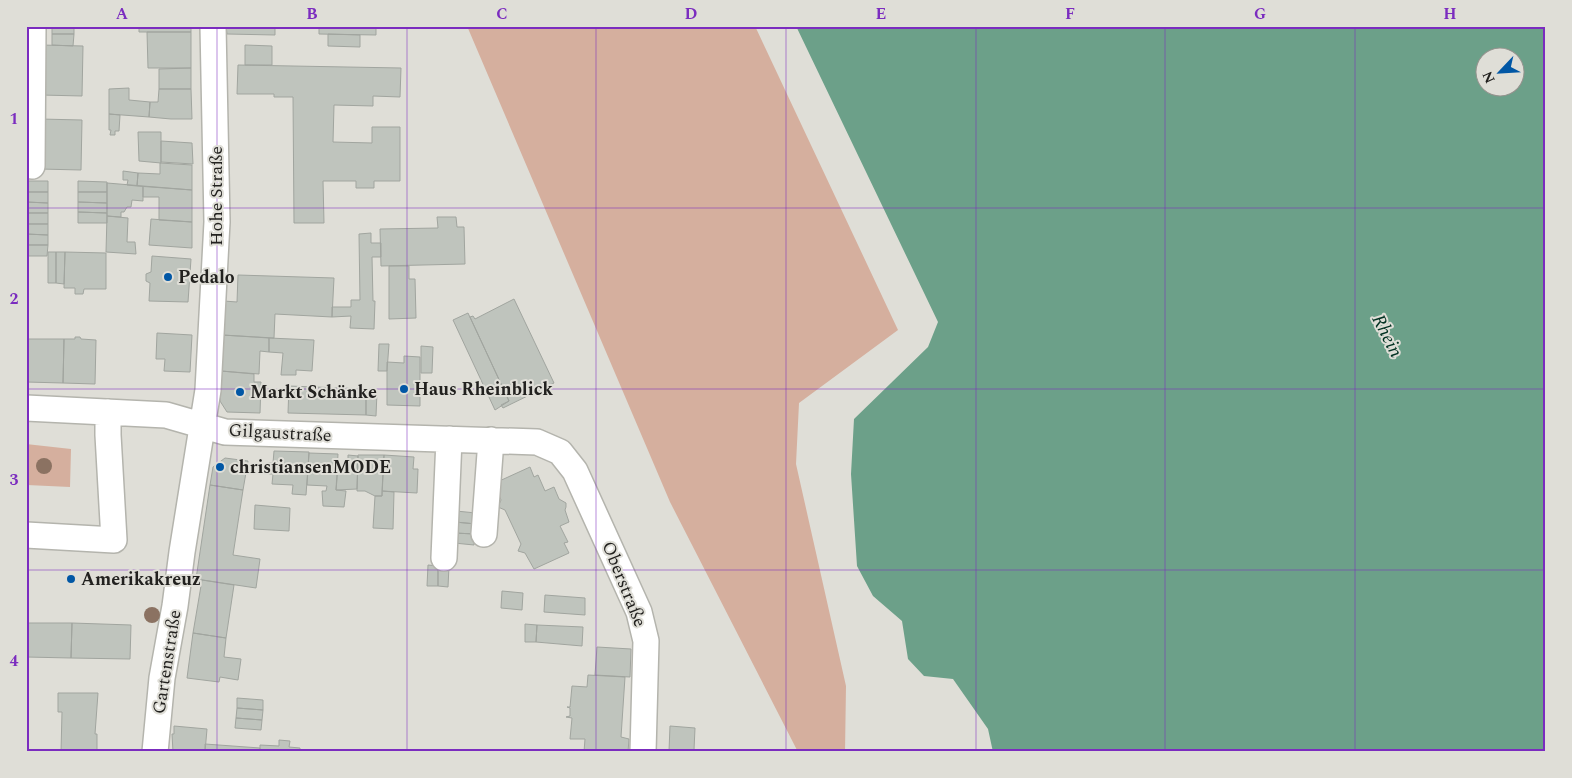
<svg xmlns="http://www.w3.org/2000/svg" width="1572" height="778" font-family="Spectral,serif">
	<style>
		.green { fill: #d5af9e }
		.water { fill: #6ca089; fill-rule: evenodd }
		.building { fill: #bfc4bd; stroke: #a1a59f }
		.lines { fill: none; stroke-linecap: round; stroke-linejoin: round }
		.minor-casing { stroke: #b4b4ad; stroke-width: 28 }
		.minor { stroke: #fff; stroke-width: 25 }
		.tree { fill: #8b7262 }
		.grid { fill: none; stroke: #7b2cbf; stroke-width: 1; stroke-opacity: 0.55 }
		.poi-dot { fill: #0157a5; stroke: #dfded7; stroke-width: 2 }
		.labels { text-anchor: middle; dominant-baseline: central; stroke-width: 4; stroke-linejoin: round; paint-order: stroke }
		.street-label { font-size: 18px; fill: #22211f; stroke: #dfded7 }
		.poi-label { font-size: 18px; font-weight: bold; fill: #22211f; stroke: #dfded7; text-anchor: start }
		.water-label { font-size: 19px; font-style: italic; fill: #023222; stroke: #dfded7 }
		.neatline { fill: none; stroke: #7b2cbf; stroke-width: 2 }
		.grid-label { font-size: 16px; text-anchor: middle; font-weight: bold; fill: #7b2cbf }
	</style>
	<rect width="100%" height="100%" fill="#dfded7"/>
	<path class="green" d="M467 26H755L898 330 799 403 796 464 846 686 845 752H798L670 502Z
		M26 444 71 449 70 487 27 485Z"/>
	<path class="water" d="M796 26H1546V752H993L988 729 953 679 924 676 908 659 902 621 873 596 857 566 851 474 854 419 928 347 938 322ZM1484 58H1514V88H1484Z"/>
	<path class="building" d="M52 26H74V34H52Z
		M139 26H191V32H139Z
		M226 26H275V35L227 34Z
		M319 26H376V35L319 34Z
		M147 32H191V68H148Z
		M52 34H74L73 46 52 45Z
		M328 34 360 35V47L328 46Z
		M41 45 83 46 82 96 41 95Z
		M245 45 272 46V65H245Z
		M238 65 401 68 400 97 373 96V106L334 105 333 142 372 143V127H400V181H374V188H356V181H323L324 223H294L293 97H274V94H237Z
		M191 68V89H159V69Z
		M129 88V100L150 102 149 117 109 114V89Z
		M159 89H191L192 119H171L149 117 150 102H158Z
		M109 114 120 115 119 131H115V135H110L111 130H109Z
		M40 119 82 120 81 170 40 169Z
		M138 132H161V163L139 161Z
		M161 141 192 143 193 164 161 162Z
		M160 163 192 165V190L137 186 138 173 160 174Z
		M123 171 138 173 137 186 127 185 128 180H123Z
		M26 181H48V192H26Z
		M78 181 107 182V192H78Z
		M107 183 143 186V201L132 200 131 207H127L124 212H121V217L107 216Z
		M143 186 192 190V222L159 220V197H143Z
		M26 192H48V203L26 202Z
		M78 192H107V203L78 202Z
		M26 202 48 203V213H26Z
		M78 202 107 203V213L78 212Z
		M78 212 107 213V223H78Z
		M26 213H48V224H26Z
		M107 216 128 218 127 242H135L136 254 106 252Z
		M437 217H456L457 227H464L465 264 381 266 380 229 438 228Z
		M151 219 192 222V248L149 245Z
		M26 224H48V235L26 234Z
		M371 233V243H381V257H372L373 301H375L374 329 350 328 351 316 332 317V307H351V300H360L359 234Z
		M26 234 48 235V245H26Z
		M26 245H48L47 256H26Z
		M48 252H56V283H48Z
		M56 252H65L64 284 56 283Z
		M65 252 106 253V289H84L83 294H75V288H64Z
		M152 256 191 259 188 302 149 301 150 283 146 281V274L151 272Z
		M389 266H409V279H415L416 318 389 319Z
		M238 275 334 278 332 317 275 314 274 338 222 335 224 301 237 302Z
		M514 299 554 383 503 408 501 405 509 401 470 317 473 316 475 319Z
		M468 313 509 401 495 410 453 320Z
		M157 333 192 335 190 372 164 371 165 359H156Z
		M222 335 269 338V352L260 351 259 374 221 371Z
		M75 337H80L81 339 96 340 95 384 63 383 64 339H75Z
		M269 338 314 340 312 371 296 370V375H281L283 353 269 352Z
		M26 339H64L63 383 26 382Z
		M379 344H389L387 371H378Z
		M421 346 433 347 432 373H421Z
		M404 356 420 357V406L387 405V362L404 363Z
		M221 371 254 374V382H261L260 413 227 412 220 401Z
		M289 386 366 389V415L288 413Z
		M366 392H377L376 416 366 415Z
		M274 451 309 452 306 495 292 494 293 485 272 484 273 474H267L268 463H273Z
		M309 453 338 454 336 490 346 491 344 507 323 506 322 491H326L327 486 307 485Z
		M348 455 358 456 357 489 336 490 338 468H348Z
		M358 455H384L382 496H375L365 491H357Z
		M384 455 414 457 413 469H418L417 493 382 491Z
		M225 458 248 461 243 490 210 485 213 467Z
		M530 467 534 477 538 475 545 491 554 487 559 499 566 503V507L565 510 569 522 560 526 568 542 564 543 569 553 534 569 525 553 518 551 521 544 505 510 498 507 501 500 495 483Z
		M210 485 243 490 233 555 260 559 256 588 196 579Z
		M382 491 394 492 393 529 373 528 375 496H382Z
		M255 505 290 508 289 531 254 529Z
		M456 511 476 513V524L455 522Z
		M455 522 476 524 475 534 454 533Z
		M454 533 475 534 474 545 454 543Z
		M428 565 438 566V586H427Z
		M438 566H449L448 587 438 586Z
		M202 580 234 585 226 638 193 633Z
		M502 591 523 593 522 610 501 608Z
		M545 595 585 598V615L544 612Z
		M26 623H72L71 658 26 657Z
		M72 623 131 625 130 659 71 658Z
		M525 624 537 625 536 642H525Z
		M537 625 583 627 582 646 536 642Z
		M193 633 226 638 224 657 241 659 238 680 220 677 219 682 187 678Z
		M597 647 631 649 630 677 595 675Z
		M588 675 625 677 621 737 629 739 628 752H584L585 739H570L572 718 566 717 570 716V708L567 707H570L572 686 587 687Z
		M58 693H98L95 734H97V752H61L62 712H58Z
		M237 698 263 700V710L237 708Z
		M237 708 263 710 262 720 236 718Z
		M236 718 262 720 261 730 235 728Z
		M174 726 207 729 205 752H173L172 734H174Z
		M670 726 695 728 694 750H699V752H667L669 751Z
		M279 740 290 741 289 747 300 748V752H260V745L279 746Z
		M205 744 260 748V752H205Z"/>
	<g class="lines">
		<defs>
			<path id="minor" d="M32 166 33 26
				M26 408 166 415 225 432 537 442 560 452 575 471 639 612 646 641 643 752
				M484 534 491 440
				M26 535 114 540 108 435V412
				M444 558 449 439
				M155 752 162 678 175 606 182 552 208 390 217 222 213 26"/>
		</defs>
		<use href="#minor" class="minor-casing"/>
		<use href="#minor" class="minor"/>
	</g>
	<g class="tree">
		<circle cx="44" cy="466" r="8"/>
		<circle cx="152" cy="615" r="8"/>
	</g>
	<path class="grid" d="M217 26V752M407 26V752M596 26V752M786 26V752M976 26V752M1165 26V752M1355 26V752M26 208H1546M26 389H1546M26 570H1546"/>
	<g class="poi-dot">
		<circle cx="168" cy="277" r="5"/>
		<circle cx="404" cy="389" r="5"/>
		<circle cx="240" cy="392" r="5"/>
		<circle cx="220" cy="467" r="5"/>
		<circle cx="71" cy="579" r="5"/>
	</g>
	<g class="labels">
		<g class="street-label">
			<text transform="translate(216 196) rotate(-90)">Hohe Straße</text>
			<text transform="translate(280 433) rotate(3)">Gilgaustraße</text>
			<text transform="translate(624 584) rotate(68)">Oberstraße</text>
			<text transform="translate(167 662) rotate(-81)">Gartenstraße</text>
		</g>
		<g class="poi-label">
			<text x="178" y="277">Pedalo</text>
			<text x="414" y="389">Haus Rheinblick</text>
			<text x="250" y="392">Markt Schänke</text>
			<text x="230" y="467">christiansenMODE</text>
			<text x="81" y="579">Amerikakreuz</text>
		</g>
		<g class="water-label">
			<text transform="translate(1387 336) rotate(63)">Rhein</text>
		</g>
	</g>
	<rect width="1572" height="778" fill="none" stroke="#dfded7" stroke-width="55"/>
	<g transform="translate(1500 72) rotate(245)"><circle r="24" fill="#dfded7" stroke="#93928d"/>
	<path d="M0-4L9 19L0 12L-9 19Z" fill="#0157a5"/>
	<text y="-8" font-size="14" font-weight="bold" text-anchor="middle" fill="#22211f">N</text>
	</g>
	<rect x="28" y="28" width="1516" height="722" class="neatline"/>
	<g class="grid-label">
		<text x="122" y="19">A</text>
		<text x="312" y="19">B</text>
		<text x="502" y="19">C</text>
		<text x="691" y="19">D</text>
		<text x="881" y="19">E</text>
		<text x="1070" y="19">F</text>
		<text x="1260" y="19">G</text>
		<text x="1450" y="19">H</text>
		<text x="14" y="124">1</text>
		<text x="14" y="304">2</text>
		<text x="14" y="485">3</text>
		<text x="14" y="666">4</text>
	</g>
</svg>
